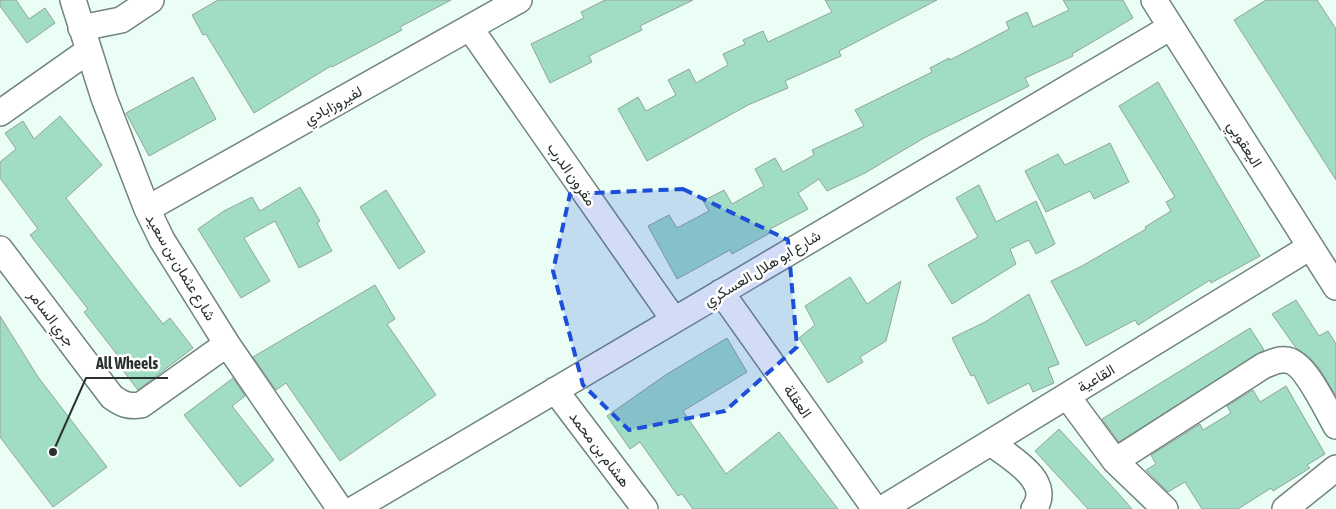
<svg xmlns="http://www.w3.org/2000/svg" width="1336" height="509" font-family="'Asap Condensed',Vazirmatn,sans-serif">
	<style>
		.building { fill: #a1dcc5; stroke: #92a49d }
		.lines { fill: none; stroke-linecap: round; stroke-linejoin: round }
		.minor-casing { stroke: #72847c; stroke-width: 28 }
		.minor { stroke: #fff; stroke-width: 25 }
		.marked { fill: #1d4ed8; fill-opacity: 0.2; stroke: #1d4ed8; stroke-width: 4; stroke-dasharray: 10 6; stroke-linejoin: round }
		.labels { text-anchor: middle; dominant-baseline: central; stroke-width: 5; stroke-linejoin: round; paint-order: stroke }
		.street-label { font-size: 15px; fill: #2a322f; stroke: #fff }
		.leader { fill: none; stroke: #2a322f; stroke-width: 2 }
		.callout-dot { fill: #2a322f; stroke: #fff; stroke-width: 2 }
		.callout-label { font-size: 16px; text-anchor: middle; font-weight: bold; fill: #2a322f; stroke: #fff; stroke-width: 5; stroke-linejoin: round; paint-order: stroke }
	</style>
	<rect width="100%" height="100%" fill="#eafef5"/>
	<path class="building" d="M0 0H16L29 19 45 8 55 23 27 43 0 6Z
		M218 0H451L400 27 402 30 332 67 331 66 254 113 206 34 203 35 192 15Z
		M605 0H693L640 26 642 30 589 56 592 62 550 83 531 44 584 18 581 12Z
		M825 0H937L839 51 841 56 785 81 788 88 748 105 647 161 618 109 638 97 646 111 676 95 668 80 689 69 696 83 728 65 723 54 745 44 743 40 763 31 768 42 832 12Z
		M1063 0H1123L1133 18 1072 54 1073 56 1025 78 1029 86 924 138 865 173 827 191 819 179 798 193 808 209 770 229 772 232 732 254 730 250 677 279 648 226 669 215 677 228 709 211 703 201 724 190 732 204 764 186 755 169 775 158 783 172 814 155 812 150 864 126 855 110 932 72 930 68 949 58 950 60 1009 29 1006 22 1027 12 1033 27 1069 10Z
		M1266 0H1317L1336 29V180L1234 20Z
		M193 77 216 119 149 156 126 113Z
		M1158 82 1260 256 1211 283 1210 280 1138 325 1135 320 1086 346 1051 281 1082 266 1146 229 1145 227 1171 211 1166 202 1175 197 1119 106Z
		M60 116 102 165 66 198 163 324 170 318 193 348 138 390 115 360 119 357 84 312 88 309 30 235 38 229 0 178V162L16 149 5 133 23 121 34 139Z
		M1110 143 1129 182 1094 199 1090 191 1046 212 1025 171 1058 154 1065 165Z
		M979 185 996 222 1036 201 1055 244 1036 254 1029 240 1010 249 1016 264 952 304 928 265 978 237 956 198Z
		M300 187 320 221 317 223 332 251 299 268 275 221 244 238 270 281 241 298 198 229 224 211 252 197 260 211Z
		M386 190 425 252 399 269 360 207Z
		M850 277 867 304 901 281 886 341 860 357 863 362 828 383 799 338 815 325 805 306Z
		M375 285 395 319 387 324 436 395 340 461 286 383 276 390 253 357Z
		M1029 294 1059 364 1048 368 1054 383 1033 392 1029 383 988 404 974 375 971 376 952 338 985 322Z
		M1296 300 1319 336 1328 331 1336 344V396L1319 368 1310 358 1296 348 1272 314Z
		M0 316 38 377 107 467 53 507 0 437Z
		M1250 328 1264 350 1119 442 1102 419Z
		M727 338 747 372 683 411 726 474 779 432 838 509H693L682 494 678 496 640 442 630 449 607 416 667 374Z
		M233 378 245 396 232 406 274 460 240 487 184 415Z
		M1286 386 1325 454 1307 465 1310 468 1273 491 1271 488 1238 509H1202L1185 482 1168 492 1146 470 1156 464 1151 455 1200 424 1203 430 1231 413 1227 406 1253 390 1260 402Z
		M1059 429 1118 493 1132 509H1088L1035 451Z"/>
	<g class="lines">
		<defs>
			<path id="minor" d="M73 0 104 98 147 209 162 240 227 344 340 509
				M1154 0 1336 287
				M81 28 121 20 151 0
				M470 28 674 320
				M0 113 88 51
				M147 209 519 0
				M0 249 112 397C122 404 128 407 141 405L227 344
				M721 292 875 509
				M555 390 645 509
				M1067 396 1115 461 1165 509
				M991 443C1009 457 1054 481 1034 509
				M1115 461 1263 366C1271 363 1278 359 1286 360 1305 361 1327 411 1336 426
				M354 509 1171 27
				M882 509 1310 247
				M1285 509 1336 468"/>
		</defs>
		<use href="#minor" class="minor-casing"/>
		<use href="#minor" class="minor"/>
	</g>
	<path class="marked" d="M683 189 788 240 797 347 725 411 629 430 583 385 553 271 570 194Z"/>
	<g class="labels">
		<g class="street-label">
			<text transform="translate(333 105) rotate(-29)">لفيروزابادي</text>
			<text transform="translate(1245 144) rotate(58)">اليعقوبي</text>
			<text transform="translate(572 174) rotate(55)">مقرون الدرب</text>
			<text transform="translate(181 267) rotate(59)">شارع عثمان بن سعيد</text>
			<text transform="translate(762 268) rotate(-31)">شارع ابو هلال العسكري</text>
			<text transform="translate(52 318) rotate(53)">جري السامر</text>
			<text transform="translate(1096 378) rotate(-31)">القاعية</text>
			<text transform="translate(798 401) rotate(55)">العقلة</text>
			<text transform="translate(600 449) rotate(53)">هشام بن محمد</text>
		</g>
	</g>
	<path class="leader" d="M53 452L86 378H168"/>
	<circle class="callout-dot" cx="53" cy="452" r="5"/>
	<g class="callout-label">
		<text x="127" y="369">All Wheels</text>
	</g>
</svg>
